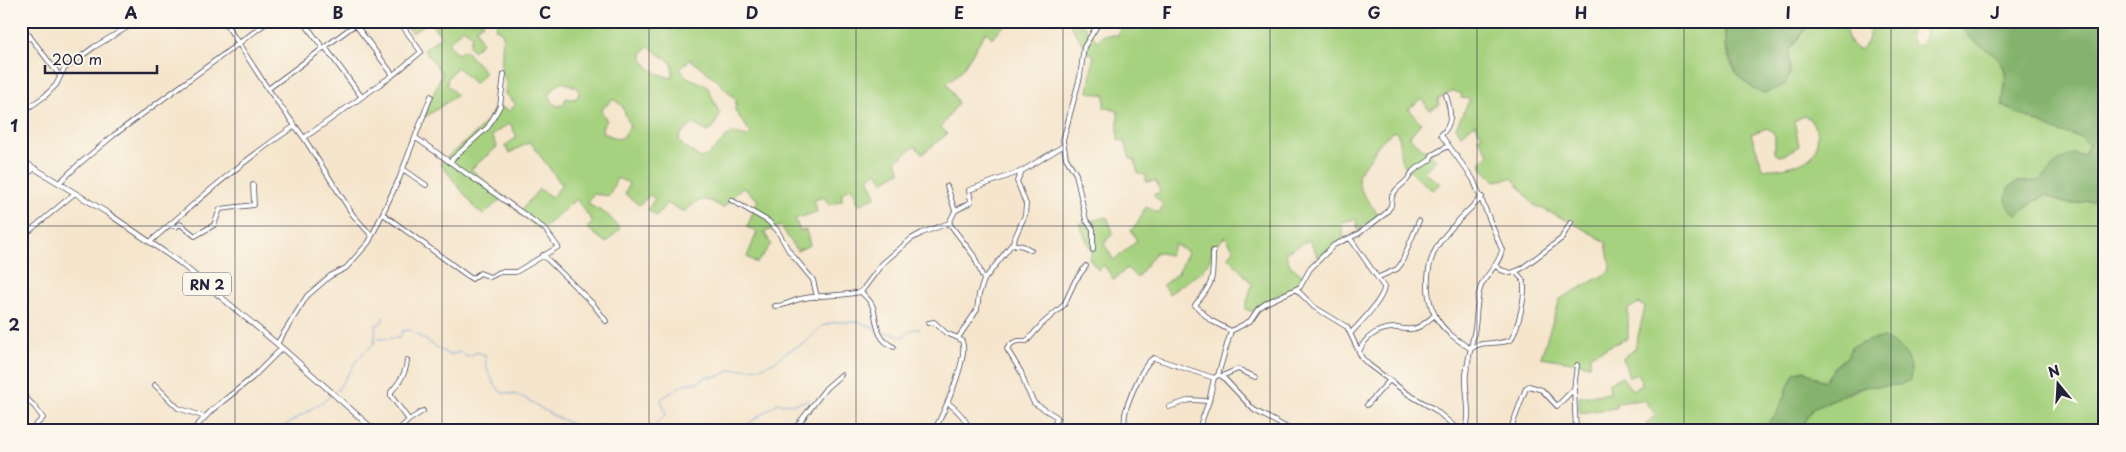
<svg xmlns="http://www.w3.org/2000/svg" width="2126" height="452" font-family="'Playpen Sans',sans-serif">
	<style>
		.green { fill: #a6d17e; stroke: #647a5c; fill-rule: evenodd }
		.forest { fill: #84b36d; stroke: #536a54 }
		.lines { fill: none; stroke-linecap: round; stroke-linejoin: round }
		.stream { stroke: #6ba0d7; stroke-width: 1 }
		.minor-casing { stroke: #423f51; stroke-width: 5.5 }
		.major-casing { stroke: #423f51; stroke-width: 6 }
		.minor { stroke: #fff; stroke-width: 4 }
		.major { stroke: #fff; stroke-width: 4.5 }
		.grid { fill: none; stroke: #22223b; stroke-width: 1; stroke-opacity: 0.55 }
		.labels { text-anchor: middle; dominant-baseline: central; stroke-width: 5; stroke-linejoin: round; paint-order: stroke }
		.shield { fill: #fbf7ec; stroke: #636270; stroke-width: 1 }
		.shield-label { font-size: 14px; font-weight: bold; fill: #22223b }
		.neatline { fill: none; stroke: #22223b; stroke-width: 2 }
		.grid-label { font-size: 16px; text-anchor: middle; font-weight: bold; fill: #22223b }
	</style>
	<rect width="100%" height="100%" fill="#fbf7ec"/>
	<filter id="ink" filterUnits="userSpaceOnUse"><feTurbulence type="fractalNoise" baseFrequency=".02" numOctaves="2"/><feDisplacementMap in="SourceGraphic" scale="10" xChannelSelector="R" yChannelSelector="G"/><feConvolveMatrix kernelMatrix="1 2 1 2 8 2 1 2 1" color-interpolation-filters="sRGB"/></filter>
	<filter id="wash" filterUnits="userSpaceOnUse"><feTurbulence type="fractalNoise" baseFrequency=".0096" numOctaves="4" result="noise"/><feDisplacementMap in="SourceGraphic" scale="20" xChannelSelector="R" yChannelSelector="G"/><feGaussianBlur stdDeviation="1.12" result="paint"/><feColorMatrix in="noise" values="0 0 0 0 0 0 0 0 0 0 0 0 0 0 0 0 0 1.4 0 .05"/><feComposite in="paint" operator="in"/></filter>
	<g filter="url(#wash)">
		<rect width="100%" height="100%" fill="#f5e5cc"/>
		<path class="green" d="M404 21H429L412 33Z
			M429 21H438L441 25 446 21H483L484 23 476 29 482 43 473 51 469 46 472 35 463 28 448 43 457 54 465 50 485 72 475 84 457 67 448 78 447 85 457 95 424 118 442 73 424 50 441 36Z
			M498 21H1009L992 38 986 32 961 71 947 83 958 103 941 127 947 134 922 154 915 146 896 161 901 171 883 182 876 171 868 178 876 196 859 205 852 187 842 193V201L829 205 824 197 814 200 817 212 795 219 800 231 806 230 810 245 797 251 781 226 764 232 771 244 757 263 747 257 757 232 747 227 758 200 742 187 723 208C705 196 700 198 684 212L667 203 656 216 648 210 655 198 650 195 639 205 625 194 629 183 617 178 609 196 593 194 588 204 608 215 620 229 606 243 587 228 593 222 576 199 541 230 519 213 539 189 552 197 562 185 530 142 509 153 505 146 517 137 510 123 492 135 497 147 471 169 503 197 483 215 476 209 440 163 478 131 498 106 509 111 516 104 505 94 506 80 501 73 503 34 495 28ZM649 47 672 63 673 74 670 78C657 73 643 69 642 53ZM690 59 717 80 736 100 735 111 751 133 747 137 731 133C721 141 713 155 701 158L682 145 679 140 680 135 693 124 708 132 713 128 720 114 708 88 703 84 687 77 680 69ZM563 82 578 88 579 93 577 98 571 99 566 98 564 103 559 106 554 104 549 95 556 86ZM613 99 622 106 630 126 624 136 619 139 603 133 602 127 607 121 601 110Z
			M1075 21H1080L1097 41 1103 35H1118L1120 28H1129V21H1725C1725 57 1727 66 1754 90L1790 74 1789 51 1808 25 1807 21H1844C1846 32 1848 46 1859 50 1871 44 1870 32 1868 21H1916C1910 30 1907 36 1915 45H1920L1926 36 1922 21H1939L1944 24 1961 21C1965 44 1993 47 2003 66 2009 78 2002 94 2003 106L2059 132 2081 137 2089 144 2084 155 2073 154 2039 181 2017 182 2008 188 2017 215 2035 201 2046 195C2052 198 2058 202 2065 203 2079 207 2092 194 2105 206V431H1800L1813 408 1865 387 1847 357 1838 363 1825 381 1814 377 1805 370 1794 373 1777 413 1769 422 1751 431H1650L1646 424 1656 414 1643 400 1616 403V408L1580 413 1579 397 1610 393 1609 382 1622 377 1632 390 1642 385 1639 374 1629 377 1623 358 1635 349 1645 307 1639 303 1628 309V338L1590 355V365L1541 357 1560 299 1611 271 1606 242 1571 222 1534 205 1512 178 1495 181 1483 169 1480 162 1489 155 1478 138 1482 136 1475 124 1461 135 1456 127 1470 99 1461 98 1462 94 1453 91 1438 99 1439 105 1429 110 1422 99 1408 109 1421 123 1409 137 1436 160 1424 172 1440 184 1432 190C1423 182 1410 173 1403 163 1396 152 1405 141 1395 131 1382 138 1376 148 1369 160 1366 164 1361 168 1359 173 1354 187 1371 204 1379 215L1358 230 1356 219 1341 222 1344 239 1319 258 1309 240 1285 253 1290 265 1304 277 1289 290 1260 304 1254 312 1245 309 1252 284 1228 256 1234 250 1225 237 1215 245 1209 261 1201 272 1169 294 1163 285 1178 273 1188 252 1175 244 1169 255 1156 252 1137 278 1127 268 1114 280 1104 265 1098 270 1089 258 1092 252 1079 224 1107 217 1113 232 1104 244 1114 260 1137 241 1131 230 1136 226 1146 207 1159 213 1163 205 1153 195 1160 192 1156 181 1146 182V175L1138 174 1135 160 1130 159 1125 141 1118 140V111L1104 107 1105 95 1088 92 1094 55 1088 52 1070 25ZM1804 116 1809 118 1818 133C1817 140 1817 150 1812 156 1804 164 1773 172 1763 168L1751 134 1767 128 1772 131 1775 136V153L1779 156 1784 155 1799 146 1794 121Z"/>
		<path class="forest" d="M1725 21H1807L1808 25 1789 51 1790 74 1785 85 1765 93 1755 90 1737 74 1725 47Z
			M1961 21H2105V206C2092 194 2079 207 2065 203 2058 202 2052 198 2046 195L2035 201 2017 215C2006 207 2004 201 2008 188L2017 182 2039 181C2056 165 2060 153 2084 155L2089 144 2081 137 2059 132 2003 106C2002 94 2009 78 2003 66 1993 47 1965 44 1961 21Z
			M1884 338C1903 348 1915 359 1910 380L1900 385 1865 387 1854 390 1813 408 1800 431H1751L1769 422 1777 413 1794 373 1805 370 1814 377 1825 381 1838 363 1847 357 1851 347 1873 339Z"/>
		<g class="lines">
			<path class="stream" d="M880 332 896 334 902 337 914 329H920
				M376 339 400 338 402 331 410 330 449 355 460 352 467 357C476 356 471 349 485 355 485 370 492 382 502 393 524 393 531 403 549 413 561 419 573 425 585 431
				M337 391 359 357 374 344 376 325 381 323 384 317
				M282 431 286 425 330 397
				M591 431 597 426 603 425 608 431
				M661 431 656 424 666 414 661 399 684 384 698 382 706 377 720 376 730 370 760 368 776 361 785 353 805 343 822 326 835 322H859L874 328 875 331
				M738 431 778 403 794 404 808 400"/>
		</g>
	</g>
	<g filter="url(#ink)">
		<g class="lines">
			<defs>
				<path id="minor" d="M224 21 268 89 304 138 353 215 371 235
					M303 21 323 48
					M21 25 60 76
					M21 42 30 36
					M325 47 361 96
					M393 75 421 52 399 21
					M268 89 360 21
					M1446 95C1451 111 1454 123 1441 135L1473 179 1502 250C1499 265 1487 273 1481 286 1476 300 1477 314 1475 328 1472 344 1468 358 1466 374 1464 389 1473 419 1464 431
					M21 113 45 96 56 85 64 69 94 47 138 21
					M304 138 393 75 355 24
					M449 162 488 127 500 106 504 74
					M403 169 426 185
					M21 178 34 169
					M59 183 79 164 114 135 269 21
					M1482 197C1468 211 1448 229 1438 245 1426 264 1424 294 1435 315 1442 330 1457 340 1471 349 1483 339 1497 346 1511 340 1518 327 1527 294 1523 280L1516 272
					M731 200 768 221 777 230 789 251 813 280 817 297
					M955 211 971 202 969 190 1022 171 1063 146
					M383 214 472 279 480 273 490 277 500 272H516L558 247 545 229 416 138
					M170 225 176 227 180 224 195 236 214 225 220 209 254 205 253 185
					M21 238 75 193
					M1350 238 1384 287C1384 299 1360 323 1351 333
					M151 241C198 200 243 160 295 126
					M1012 244 1023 246 1031 250
					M1093 250V229L1086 220 1076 174 1066 158 1063 140 1080 77 1084 47 1100 21
					M1213 251C1213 280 1214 283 1195 305L1210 320 1231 331
					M543 255 593 304 606 321
					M1496 266 1501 270 1511 273 1521 269 1561 239 1571 222
					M1379 277 1397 269 1401 264 1419 221
					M984 280 1012 244 1025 215 1026 204 1017 181 1022 171
					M1296 289 1314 307 1347 327 1362 358 1369 365 1408 394 1434 409 1460 431
					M861 292C865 296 871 301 873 307 878 324 875 339 894 347
					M775 306C787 306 794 299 805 298 824 295 842 296 861 292L882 264 911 239 922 233 949 223 955 211 947 186
					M928 323 934 322 946 333 958 338
					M277 344 307 296 330 276 346 268 369 242 399 179 431 96
					M1359 352C1364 338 1377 329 1392 328 1398 327 1405 330 1411 329 1420 329 1428 320 1435 315
					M407 360C406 374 400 381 391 392V396L409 420
					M1218 375 1222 376 1254 410 1293 431
					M1222 376 1238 369 1255 377
					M155 385 178 408 205 417
					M21 393 35 407 43 418 30 431
					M948 403C957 409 967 420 970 431
					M1367 405 1389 381
					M1169 407 1190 400 1209 401
					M192 431 212 410 252 378 282 348
					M397 431 409 420 423 411
					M793 431 826 388 841 375
					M934 431C943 414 969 358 962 341L958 338 977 310 979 294 984 280 974 256 949 223
					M1057 431 1054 425 1057 417 1034 403 1026 387 1021 372 1007 349C1012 341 1018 340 1027 341L1042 324 1064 305 1075 281 1086 266
					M1125 431C1125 425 1124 420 1125 414 1127 403 1144 361 1154 358L1214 378
					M1198 431 1209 401 1214 378 1218 375 1231 331 1250 321 1258 309 1266 303 1300 287 1310 269 1334 245 1358 234 1385 214 1391 206 1392 196 1396 190 1407 180 1413 171 1430 160 1432 155 1448 146
					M1510 431 1526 388 1529 386 1542 390 1557 406 1574 389
					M1576 431 1574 389 1577 365"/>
				<path id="major" d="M21 160 106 212 179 262 282 348 375 431"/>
			</defs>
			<use href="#minor" class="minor-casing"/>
			<use href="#major" class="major-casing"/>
			<use href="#minor" class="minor"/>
			<use href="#major" class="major"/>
		</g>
	</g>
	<path class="grid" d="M235 21V431M442 21V431M649 21V431M856 21V431M1063 21V431M1270 21V431M1477 21V431M1684 21V431M1891 21V431M21 226H2105"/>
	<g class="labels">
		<rect class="shield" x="183" y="272.5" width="48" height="23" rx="4"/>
		<g class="shield-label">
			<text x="207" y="284">RN 2</text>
		</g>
	</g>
	<rect width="2126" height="452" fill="none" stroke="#fbf7ec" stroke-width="55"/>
	<g transform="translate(2058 384) rotate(342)" stroke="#fbf7ec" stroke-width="4" paint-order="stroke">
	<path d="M0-4L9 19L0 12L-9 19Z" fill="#22223b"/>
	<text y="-8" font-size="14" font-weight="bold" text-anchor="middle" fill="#22223b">N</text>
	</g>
	<path d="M45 65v8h112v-8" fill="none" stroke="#22223b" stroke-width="2.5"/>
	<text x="52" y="65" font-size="15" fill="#22223b" stroke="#fbf7ec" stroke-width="4" paint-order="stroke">200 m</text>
	<rect x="28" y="28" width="2070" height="396" class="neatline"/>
	<g class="grid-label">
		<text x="131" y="19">A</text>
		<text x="338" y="19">B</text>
		<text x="545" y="19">C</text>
		<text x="752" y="19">D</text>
		<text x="959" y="19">E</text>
		<text x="1167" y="19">F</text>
		<text x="1374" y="19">G</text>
		<text x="1581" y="19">H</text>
		<text x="1788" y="19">I</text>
		<text x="1995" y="19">J</text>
		<text x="14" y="132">1</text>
		<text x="14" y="331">2</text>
	</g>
</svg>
